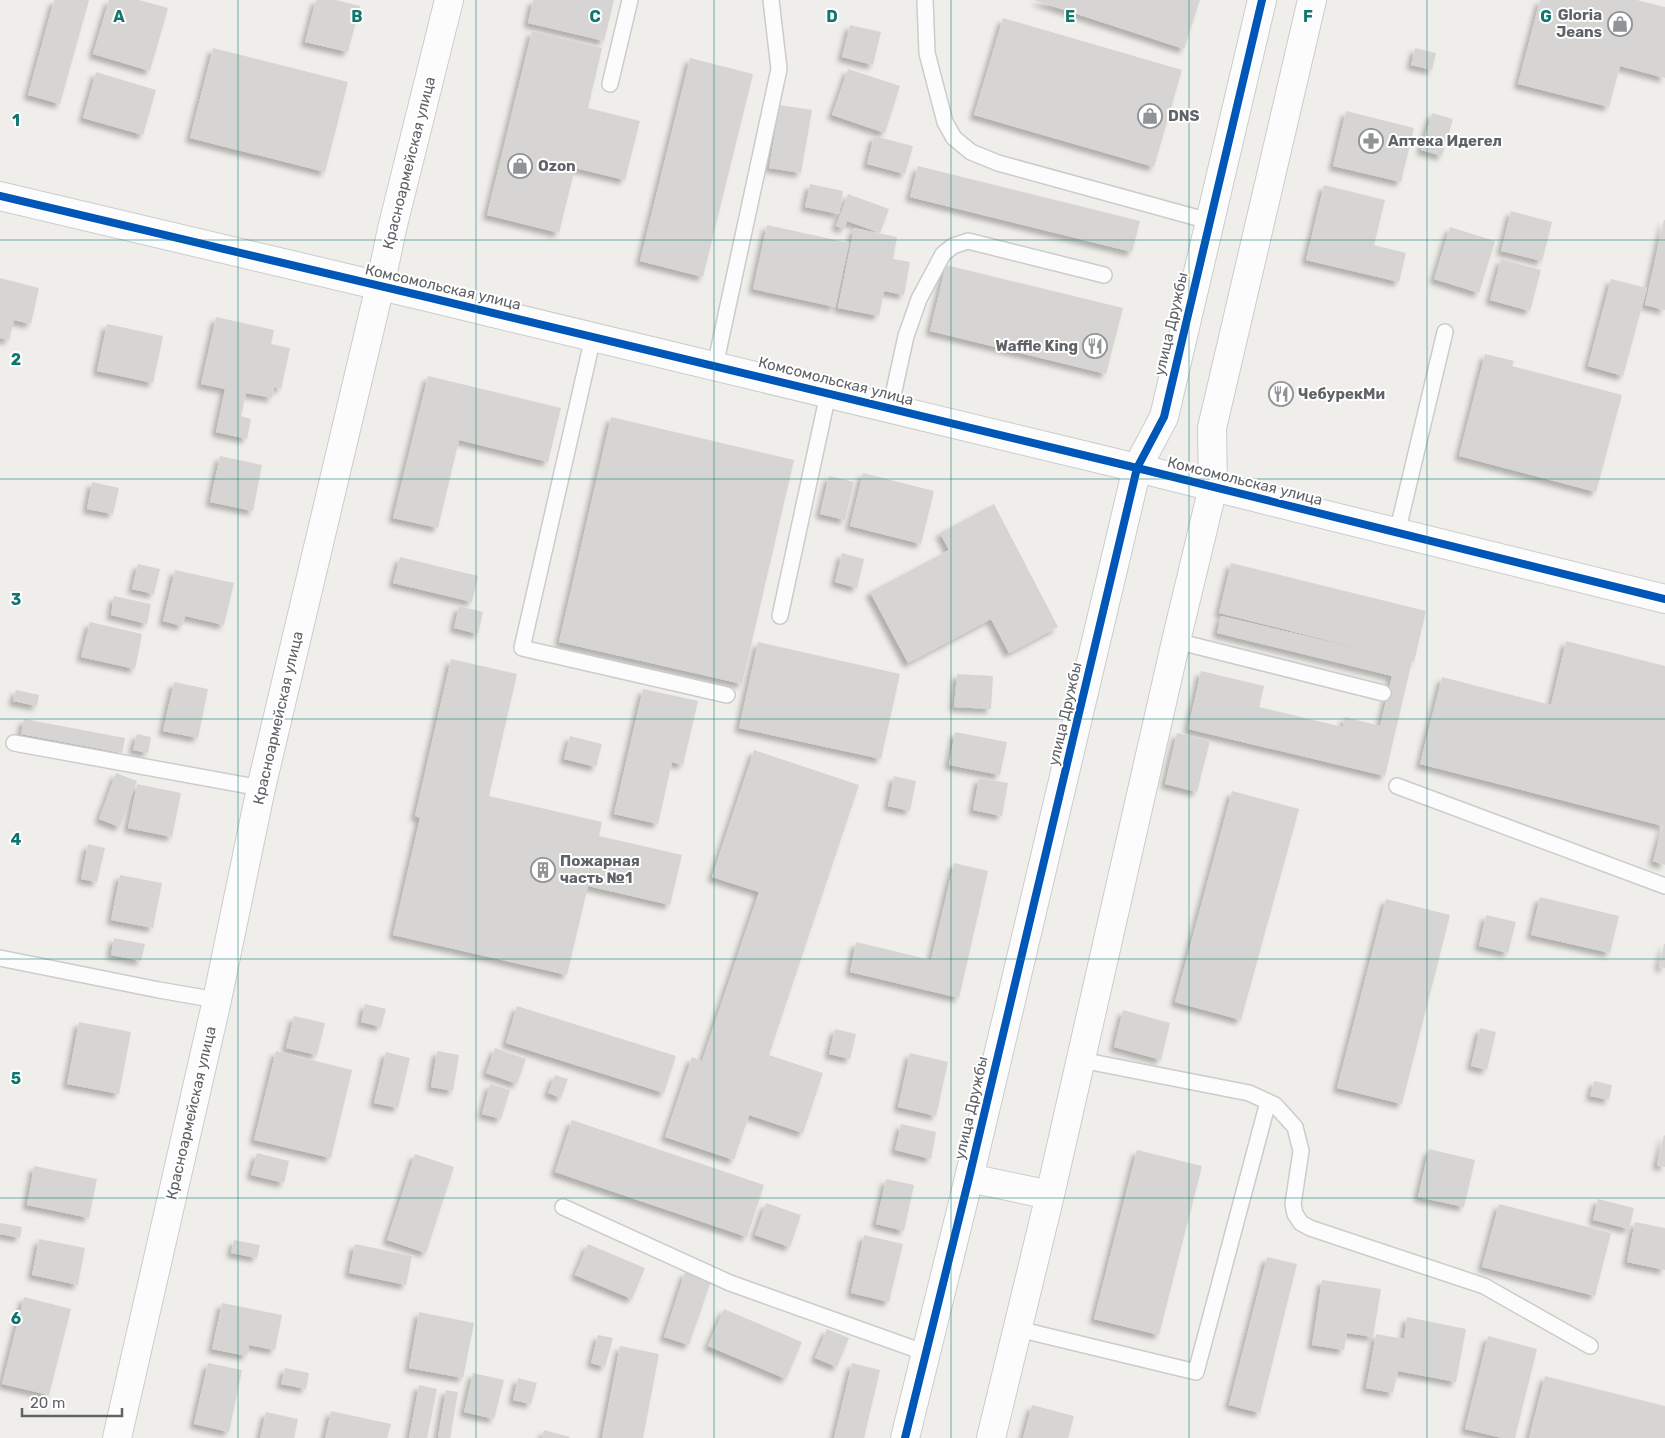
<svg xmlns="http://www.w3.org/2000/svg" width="1665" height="1438" font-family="Rubik,sans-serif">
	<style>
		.building { fill: #d6d5d3; filter: url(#shadow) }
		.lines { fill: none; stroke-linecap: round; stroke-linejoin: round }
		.service-casing { stroke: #cbcccc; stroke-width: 18 }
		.minor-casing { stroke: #cbcccc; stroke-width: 30 }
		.tertiary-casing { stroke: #cbcccc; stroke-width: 30 }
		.service { stroke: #fdfcfc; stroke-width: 15 }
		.minor { stroke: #fdfcfc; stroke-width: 28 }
		.tertiary { stroke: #fdfcfc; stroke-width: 28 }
		.cycleway-casing { stroke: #fff; stroke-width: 11 }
		.cycleway { stroke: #0057b8; stroke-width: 8 }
		.grid { fill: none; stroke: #0f766e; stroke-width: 1; stroke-opacity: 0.55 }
		.labels { text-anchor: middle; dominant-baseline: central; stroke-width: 4; stroke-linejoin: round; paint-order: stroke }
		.poi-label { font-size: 15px; font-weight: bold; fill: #5f6368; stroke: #fff; text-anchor: start }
		.street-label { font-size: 15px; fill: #5f6368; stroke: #fff }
		.grid-label { font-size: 16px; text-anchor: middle; font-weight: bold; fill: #0f766e; stroke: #fff; stroke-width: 4; stroke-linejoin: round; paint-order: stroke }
	</style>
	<defs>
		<filter id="shadow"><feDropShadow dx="-4.5" dy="4.5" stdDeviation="2.5" flood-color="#0004"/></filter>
	</defs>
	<rect width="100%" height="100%" fill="#efeeea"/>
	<path class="building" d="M54 0H89L60 104 28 95Z
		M109 0H139L168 8 150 71 93 54Z
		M316 0H336L360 6 348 52 305 42Z
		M533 0H614L604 41 528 23Z
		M1034 0H1200L1184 49Z
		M1540 0H1637L1665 7V78L1620 66 1609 107 1518 84Z
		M1003 18 1182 70 1154 167 974 115Z
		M850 25 881 32 873 65 842 57Z
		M532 31 602 48 588 108 640 121 625 180 575 168 559 233 487 215Z
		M213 48 348 82 325 172 190 138Z
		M1415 48 1436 53 1432 70 1411 65Z
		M690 58 753 74 703 277 640 261Z
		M848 69 900 86 885 133 832 115Z
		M96 72 156 90 143 135 83 118Z
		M780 105 812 110 801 173 769 168Z
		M1346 111 1414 128 1401 182 1333 166Z
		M1432 113 1453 119 1442 156 1421 150Z
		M874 136 913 146 905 174 867 164Z
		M918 166 1140 221 1132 252 910 197Z
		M810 184 843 191 839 214 805 207Z
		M1324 185 1385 200 1374 245 1406 253 1399 282 1306 260Z
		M848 194 889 209 880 233 847 221 844 229 836 226Z
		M1511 211 1552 222 1542 261 1501 251Z
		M1664 220H1665V310L1645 305Z
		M767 225 849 243 835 307 753 289Z
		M1450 227 1495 241 1479 293 1434 279Z
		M854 228 897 237 893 259 910 262 904 295 884 291 879 316 838 308Z
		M1501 259 1541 270 1530 311 1490 300Z
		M946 265 1123 308 1106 374 930 331Z
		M0 278 39 288 31 324 14 320 9 340 0 338Z
		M1611 279 1647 288 1623 376 1588 366Z
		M216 317 274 330 271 344 290 348 281 389 274 387 272 398 246 393 241 416 251 419 247 439 216 432 225 389 201 384Z
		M107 324 163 336 153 383 97 371Z
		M1485 354 1514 361 1512 366 1622 395 1596 492 1459 456Z
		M428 376 561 408 548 462 459 440 438 528 393 518Z
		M611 417 794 460 742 684 559 642Z
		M220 456 262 465 253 511 210 502Z
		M863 473 934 491 921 544 850 526Z
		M829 476 854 482 845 520 820 514Z
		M92 482 119 488 113 514 87 509Z
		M994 504 1058 627 1009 653 991 619 908 663 870 592 949 550 940 533Z
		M842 553 864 559 857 588 835 582Z
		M400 557 478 576 472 602 393 583Z
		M1231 563 1426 611 1414 662 1412 661 1385 776 1188 729 1201 671 1264 686 1259 707 1343 727 1345 717 1380 726 1392 676 1217 633 1221 616 1382 654 1219 613Z
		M138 564 160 569 154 594 132 589Z
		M175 570 234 583 224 625 185 616 182 626 163 621Z
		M114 596 151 604 147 624 111 615Z
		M459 606 483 612 478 634 454 628Z
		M90 622 142 634 135 669 81 657Z
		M1566 641 1665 666V865L1653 861 1663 826 1420 764 1442 677 1551 705Z
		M758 642 900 674 881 759 739 728Z
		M451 659 517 674 489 796 602 822 599 836 682 855 670 905 588 886 567 975 393 935 420 818 415 816Z
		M957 674 993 676 991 709 954 707Z
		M174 682 208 689 198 738 163 731Z
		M643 689 698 701 683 765 672 762 658 824 614 814Z
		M16 690 39 695 37 706 13 701Z
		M24 719 125 738 122 753 21 734Z
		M955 732 1007 742 1000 775 949 765Z
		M1177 733 1210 741 1197 792 1165 784Z
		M137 734 151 737 148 753 133 750Z
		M570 736 602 744 596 767 564 759Z
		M754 750 859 785 769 1055 823 1073 803 1133 749 1115 734 1160 665 1137 692 1057 702 1061 759 892 712 877Z
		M116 773 137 781 120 827 99 819Z
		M894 776 916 781 910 811 888 806Z
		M979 778 1008 783 1002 816 973 810Z
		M137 784 181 793 172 837 128 828Z
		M1232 791 1299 809 1241 1020 1175 1002Z
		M88 844 105 848 97 882 81 879Z
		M954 863 988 871 959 998 850 972 856 942 931 960Z
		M120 875 162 883 153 928 111 920Z
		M1540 897 1619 916 1610 953 1531 935Z
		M1386 899 1450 915 1402 1104 1337 1088Z
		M1486 915 1516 922 1508 953 1479 946Z
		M114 938 145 944 141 961 111 955Z
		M1664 944H1665V968L1659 967Z
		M365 1004 386 1009 381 1027 361 1022Z
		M517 1006 676 1056 664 1093 506 1043Z
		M1123 1010 1170 1023 1161 1060 1114 1047Z
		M294 1016 325 1023 317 1055 286 1048Z
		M79 1022 131 1032 119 1094 67 1084Z
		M1480 1028 1496 1032 1487 1070 1471 1066Z
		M835 1029 856 1034 850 1059 829 1054Z
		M495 1048 526 1059 517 1084 486 1073Z
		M276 1051 352 1070 331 1158 254 1140Z
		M437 1051 459 1055 453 1091 431 1087Z
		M386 1052 410 1058 398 1108 374 1103Z
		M910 1053 948 1062 936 1116 898 1107Z
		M555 1075 568 1079 561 1098 548 1093Z
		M1594 1081 1612 1085 1609 1100 1590 1096Z
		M490 1084 510 1090 501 1119 482 1114Z
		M572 1120 764 1185 747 1237 555 1172Z
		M901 1124 936 1132 931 1159 895 1150Z
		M1664 1135 1665 1136V1167L1657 1165Z
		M1429 1149 1475 1160 1464 1207 1418 1197Z
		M1137 1150 1202 1166 1159 1335 1094 1319Z
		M257 1153 289 1161 284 1183 251 1175Z
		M415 1154 454 1167 426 1253 387 1240Z
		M34 1166 97 1179 89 1218 27 1205Z
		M886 1179 914 1185 904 1231 876 1224Z
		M1598 1199 1634 1208 1629 1229 1593 1220Z
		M766 1203 801 1215 790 1247 755 1235Z
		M1499 1204 1611 1233 1595 1296 1482 1267Z
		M1635 1222 1665 1228V1270L1627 1262Z
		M0 1223 22 1227 20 1238 0 1234Z
		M864 1235 903 1244 889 1302 851 1293Z
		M39 1239 85 1248 78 1285 32 1275Z
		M234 1240 260 1245 257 1258 231 1253Z
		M355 1244 412 1256 406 1285 349 1273Z
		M588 1244 645 1268 632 1299 575 1275Z
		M1267 1257 1297 1264 1260 1413 1229 1405Z
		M685 1272 711 1281 689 1345 664 1337Z
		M1322 1280 1381 1289 1373 1337 1347 1333 1344 1350 1312 1345Z
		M24 1297 71 1309 49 1395 2 1384Z
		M222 1303 282 1315 275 1350 249 1345 247 1356 212 1349Z
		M724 1309 802 1342 786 1379 708 1346Z
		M419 1312 474 1323 463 1378 409 1368Z
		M1407 1317 1466 1329 1456 1382 1398 1371 1393 1393 1366 1388 1376 1334 1404 1339Z
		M827 1329 849 1338 837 1367 815 1358Z
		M598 1335 613 1338 605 1367 591 1363Z
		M1488 1336 1537 1349 1515 1438H1502L1465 1429Z
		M620 1346 659 1354 643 1438H602Z
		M208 1363 242 1370 229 1432 194 1424Z
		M852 1363 880 1370 864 1438H834Z
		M285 1368 309 1373 306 1389 281 1384Z
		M473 1373 504 1380 494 1419 464 1412Z
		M1545 1376 1665 1406V1438H1529Z
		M518 1378 537 1383 531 1404 513 1400Z
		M419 1385 437 1389 427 1438H409Z
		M446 1390 458 1392 450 1438H441L438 1437Z
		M1032 1405 1074 1416 1068 1438H1023Z
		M331 1411 391 1424 387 1438H325Z
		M266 1412 298 1419 294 1438H260Z
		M544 1430 570 1437V1438H542Z"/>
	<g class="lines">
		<defs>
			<path id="service" d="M925 0 927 53 945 122 954 138 971 152 998 163 1209 221
				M610 84 630 0
				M593 337 522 648 727 695
				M715 366 779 69 771 0
				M890 409 906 336 919 299 943 254 953 246 968 241 1104 275
				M1397 533 1445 332
				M780 616 828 394
				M1176 641 1383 693
				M14 743 261 788
				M1397 786 1665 886
				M0 958 159 990 217 1000
				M1081 1060 1249 1093 1275 1105 1295 1127 1301 1151 1293 1204 1295 1214 1301 1223 1310 1228 1484 1286 1590 1346
				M563 1207 730 1283 926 1353
				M1018 1329 1196 1372 1268 1102"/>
			<path id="minor" d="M969 1178 1050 1195
				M117 1438 217 1000 261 788 380 286
				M905 1438 969 1178 1137 468 1164 417 1262 0
				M991 1438 1050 1195 1176 641 1213 487 1212 428 1312 0"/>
			<path id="tertiary" d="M0 196 431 298 1137 468 1665 599
				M380 286 392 229 449 0"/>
		</defs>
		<use href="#service" class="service-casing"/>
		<use href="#minor" class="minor-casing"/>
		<use href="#tertiary" class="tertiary-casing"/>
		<use href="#service" class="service"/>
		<use href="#minor" class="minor"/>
		<use href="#tertiary" class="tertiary"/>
		<defs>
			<path id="cycleway" d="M0 196 431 298 1137 468 1665 599
				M905 1438 969 1178 1137 468 1164 417 1262 0"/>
		</defs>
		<use href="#cycleway" class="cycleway-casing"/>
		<use href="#cycleway" class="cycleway"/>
	</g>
	<path class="grid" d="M238 0V1438M476 0V1438M714 0V1438M951 0V1438M1189 0V1438M1427 0V1438M0 240H1665M0 479H1665M0 719H1665M0 959H1665M0 1198H1665"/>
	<defs>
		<symbol id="shop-ring" viewBox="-11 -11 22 22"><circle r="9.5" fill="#fff" stroke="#919496" stroke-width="1.5"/><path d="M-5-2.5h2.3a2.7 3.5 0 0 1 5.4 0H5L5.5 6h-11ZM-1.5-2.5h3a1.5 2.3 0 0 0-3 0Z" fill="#919496"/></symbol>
		<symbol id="pharmacy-ring" viewBox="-11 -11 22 22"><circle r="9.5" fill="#fff" stroke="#919496" stroke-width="1.5"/><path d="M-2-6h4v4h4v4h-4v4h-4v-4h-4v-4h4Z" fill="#919496"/></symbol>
		<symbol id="restaurant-ring" viewBox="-11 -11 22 22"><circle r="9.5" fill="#fff" stroke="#919496" stroke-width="1.5"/><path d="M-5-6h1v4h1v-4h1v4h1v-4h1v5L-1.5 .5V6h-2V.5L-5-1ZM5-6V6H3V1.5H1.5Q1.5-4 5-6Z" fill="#919496"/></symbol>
		<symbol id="building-ring" viewBox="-11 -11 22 22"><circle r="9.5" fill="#fff" stroke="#919496" stroke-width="1.5"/><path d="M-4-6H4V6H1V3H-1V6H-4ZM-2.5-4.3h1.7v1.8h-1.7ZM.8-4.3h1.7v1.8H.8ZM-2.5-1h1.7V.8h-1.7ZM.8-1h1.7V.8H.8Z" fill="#919496"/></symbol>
	</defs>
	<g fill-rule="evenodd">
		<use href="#shop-ring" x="1606" y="10" width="28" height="28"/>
		<use href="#shop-ring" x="1136" y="102" width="28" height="28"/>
		<use href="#pharmacy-ring" x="1357" y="127" width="28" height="28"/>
		<use href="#shop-ring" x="506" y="152" width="28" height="28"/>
		<use href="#restaurant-ring" x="1081" y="332" width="28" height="28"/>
		<use href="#restaurant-ring" x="1267" y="380" width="28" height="28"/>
		<use href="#building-ring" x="529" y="856" width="28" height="28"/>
	</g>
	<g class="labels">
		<g class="poi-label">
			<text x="1602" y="15" text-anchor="end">Gloria<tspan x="1602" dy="17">Jeans</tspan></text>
			<text x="1168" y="116">DNS</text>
			<text x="1388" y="141">Аптека Идегел</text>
			<text x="538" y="166">Ozon</text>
			<text x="1078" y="346" text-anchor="end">Waffle King</text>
			<text x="1298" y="394">ЧебурекМи</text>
			<text x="560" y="861">Пожарная<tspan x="560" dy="17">часть №1</tspan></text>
		</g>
		<g class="street-label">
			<text transform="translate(409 163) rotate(-76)">Красноармейская улица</text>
			<text transform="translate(443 287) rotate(13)">Комсомольская улица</text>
			<text transform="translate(1171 324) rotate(-77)">улица Дружбы</text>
			<text transform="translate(836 381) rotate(14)">Комсомольская улица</text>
			<text transform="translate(1245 481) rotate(14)">Комсомольская улица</text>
			<text transform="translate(1065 714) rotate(-77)">улица Дружбы</text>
			<text transform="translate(278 718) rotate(-77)">Красноармейская улица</text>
			<text transform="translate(971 1108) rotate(-77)">улица Дружбы</text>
			<text transform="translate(191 1113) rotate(-77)">Красноармейская улица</text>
		</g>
	</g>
	<g class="grid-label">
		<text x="119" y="22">A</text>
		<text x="357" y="22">B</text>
		<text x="595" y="22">C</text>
		<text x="832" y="22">D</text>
		<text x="1070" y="22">E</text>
		<text x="1308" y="22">F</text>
		<text x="1546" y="22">G</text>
		<text x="16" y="126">1</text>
		<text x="16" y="365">2</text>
		<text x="16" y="605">3</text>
		<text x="16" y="845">4</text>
		<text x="16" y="1084">5</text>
		<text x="16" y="1324">6</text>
	</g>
	<path d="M22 1408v8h100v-8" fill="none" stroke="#5f6368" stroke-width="2.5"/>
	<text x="30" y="1408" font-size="15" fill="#5f6368" stroke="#ffffff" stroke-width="4" paint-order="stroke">20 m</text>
</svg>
